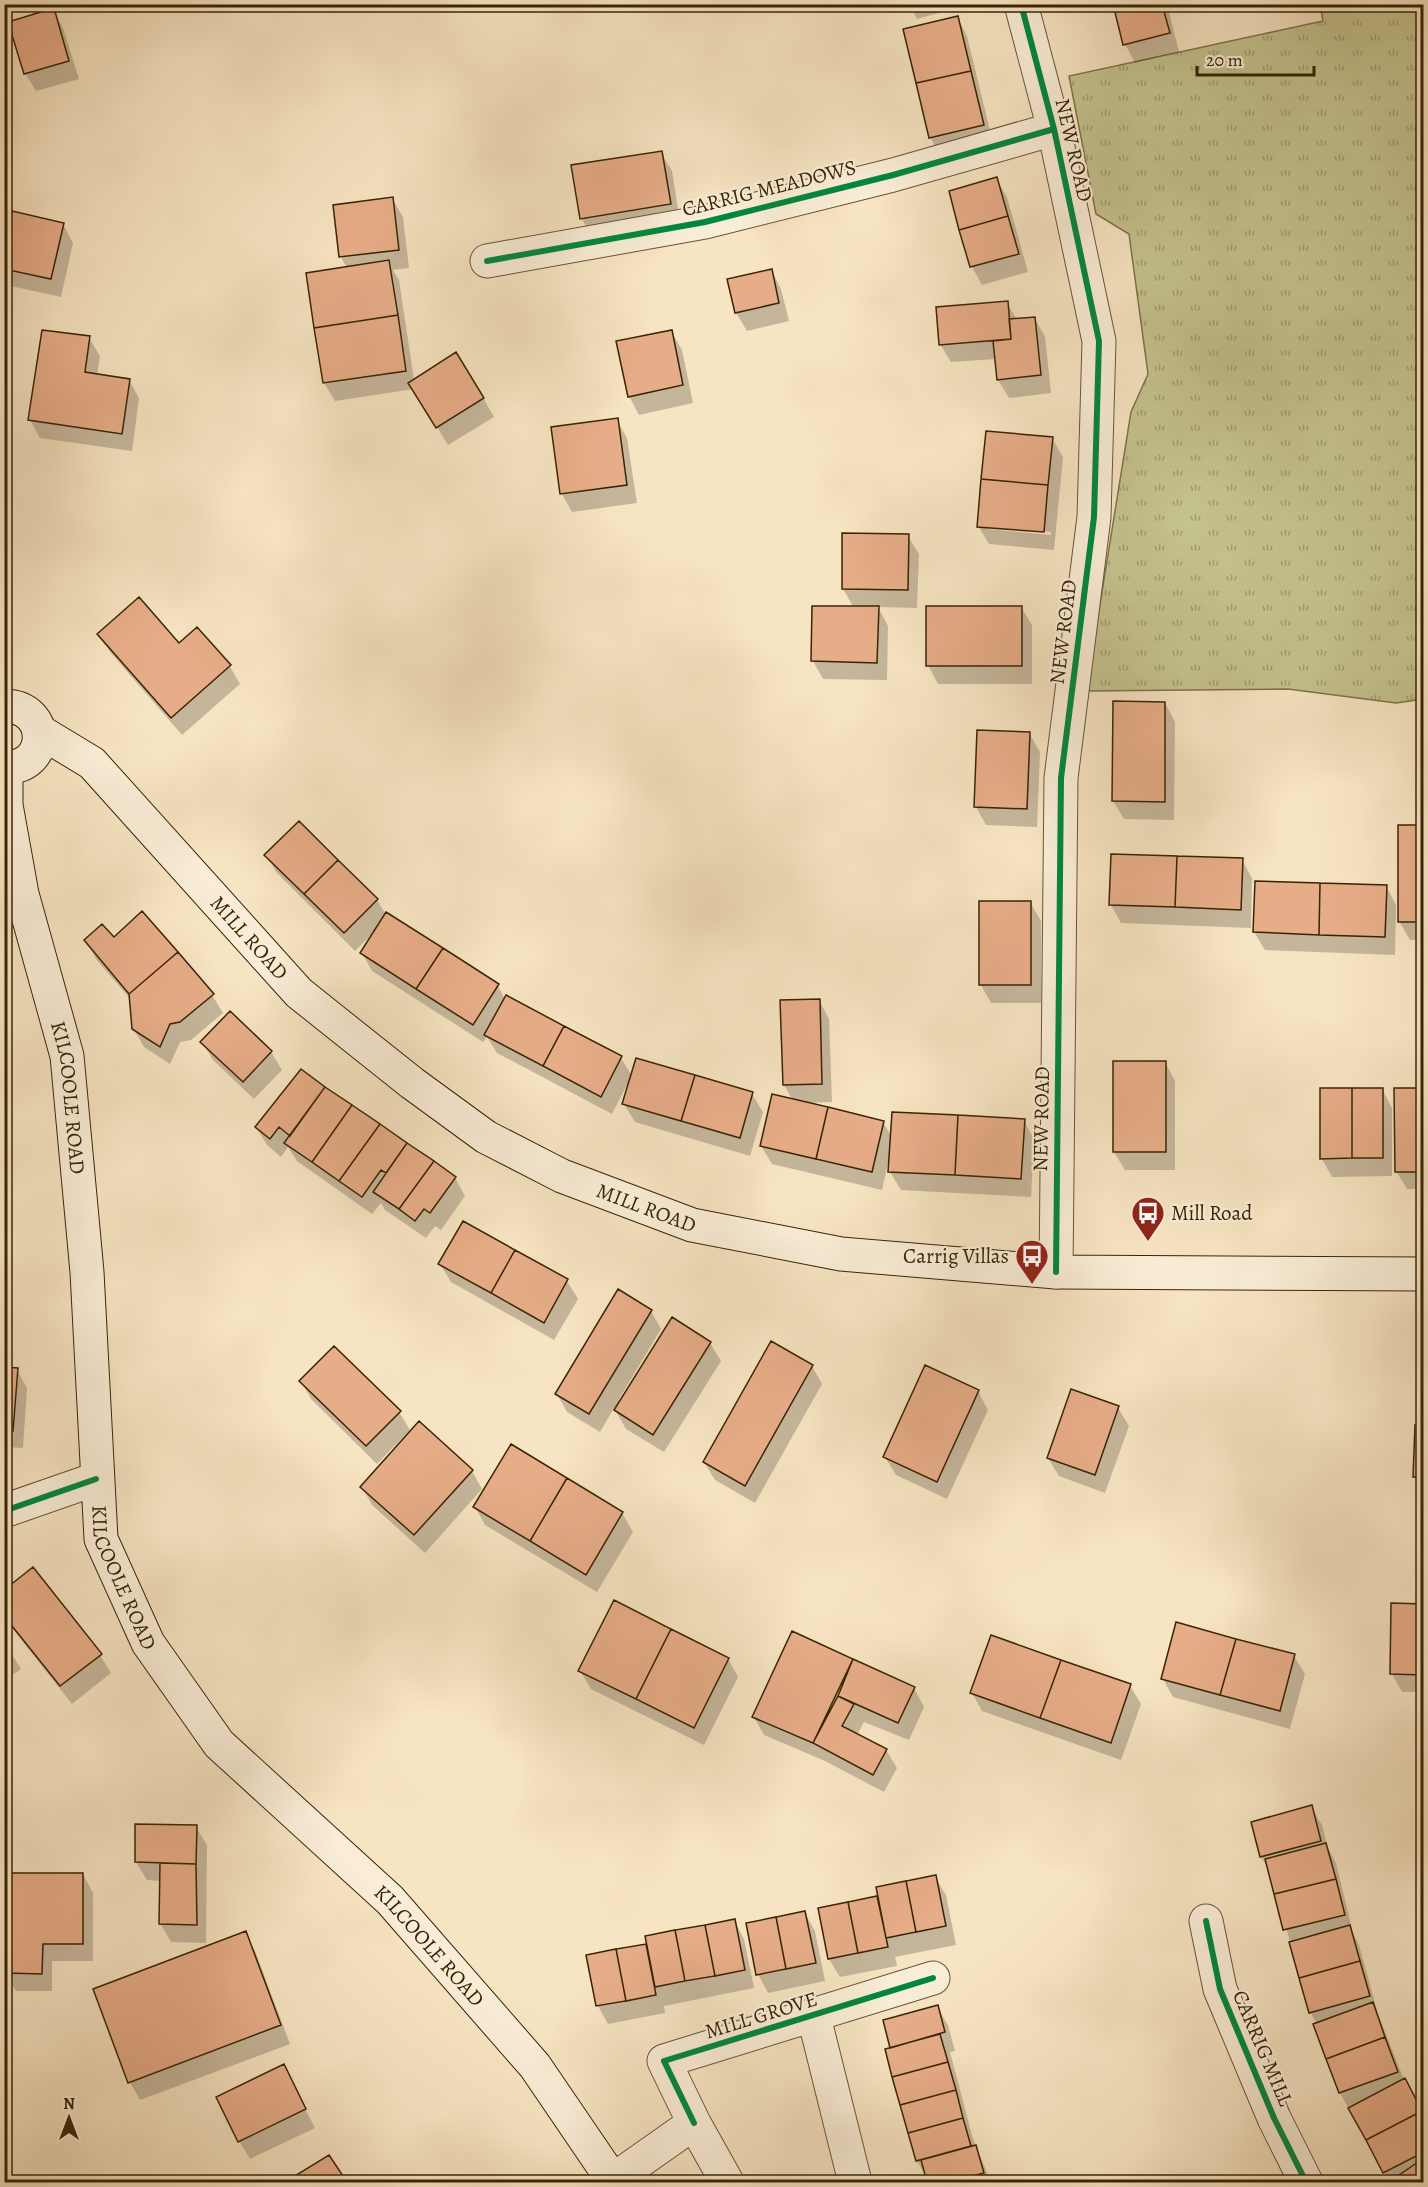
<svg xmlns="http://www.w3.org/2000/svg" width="1428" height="2187" font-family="Alegreya,serif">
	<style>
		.grass { fill: url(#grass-tufts); stroke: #7e7349; stroke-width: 1.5 }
		.shadow { fill: #0003; fill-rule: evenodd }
		.building { fill: #e7ad88; stroke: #382404; stroke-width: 1.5 }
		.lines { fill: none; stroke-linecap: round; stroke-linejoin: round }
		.street-casing { stroke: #685434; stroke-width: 35 }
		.secondary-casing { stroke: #382404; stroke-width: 35 }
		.street { stroke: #faedd7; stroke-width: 33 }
		.secondary { stroke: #faedd7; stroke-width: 33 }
		.cycleway-casing { stroke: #faedd7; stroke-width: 10 }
		.cycleway { stroke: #00873e; stroke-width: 6 }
		.labels { text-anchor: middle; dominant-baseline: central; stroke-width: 4.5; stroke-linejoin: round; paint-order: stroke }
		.street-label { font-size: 21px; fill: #382404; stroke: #faedd7 }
		.poi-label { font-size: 21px; fill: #382404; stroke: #faedd7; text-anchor: start }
	</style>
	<defs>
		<pattern id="grass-tufts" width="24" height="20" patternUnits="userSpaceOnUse" patternTransform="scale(1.5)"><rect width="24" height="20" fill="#c4c28e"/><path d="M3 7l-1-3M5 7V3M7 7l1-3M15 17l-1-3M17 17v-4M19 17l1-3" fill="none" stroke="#a09d72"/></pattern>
	</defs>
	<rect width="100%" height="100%" fill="#f7e4c2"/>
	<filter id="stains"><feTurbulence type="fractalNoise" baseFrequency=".00333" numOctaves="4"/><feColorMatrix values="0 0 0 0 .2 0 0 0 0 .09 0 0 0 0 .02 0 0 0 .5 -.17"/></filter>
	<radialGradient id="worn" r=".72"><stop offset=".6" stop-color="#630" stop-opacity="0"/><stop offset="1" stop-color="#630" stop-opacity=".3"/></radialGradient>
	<path class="grass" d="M1320 5H1423V699L1396 703 1288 689 1086 691 1131 412 1148 374 1129 234 1096 214 1069 76 1323 21Z"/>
	<path class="shadow" d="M909 4H956L957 8 917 19Z
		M1115 4H1167L1179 52 1135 63 1125 44Z
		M53 10 63 28 79 79 36 91 25 73Z
		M957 17 967 36 993 143 941 156 930 137Z
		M661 153 672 171 680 222 592 237 582 219Z
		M996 179 1007 197 1028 272 982 285 972 267 950 192Z
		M392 198 403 217 409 268 393 270 399 280 414 380 483 398 494 417 448 445 414 389 335 401 324 383 347 268 341 257Z
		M63 224 73 243 61 297 11 286 4 274V251Z
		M771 270 781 289 789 321 747 331 736 313 729 280Z
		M1007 303 1017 320 1034 318 1045 336 1051 393 1009 398 998 380 996 359 951 362 940 344Z
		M671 331 682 350 693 403 639 415 629 396Z
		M89 338 100 356 97 375 129 380 139 398 132 451 40 438 30 420Z
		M617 420 627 438 637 503 572 512 562 494 553 428Z
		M1052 438 1063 457 1054 550 989 544 978 526ZM988 526 1051 532V535L988 529Z
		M908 536 919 554 917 608 878 607 888 626 887 680 823 679 813 661 854 608 843 589Z
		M1021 607 1032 625V684H938L928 665Z
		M99 634 229 665 240 684 182 735 110 652Z
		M1165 703 1175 722 1174 820 1124 819 1113 801Z
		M1029 733 1040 752 1037 827 986 825 976 807Z
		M1424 827V940H1410L1399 921Z
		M266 855 377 900 386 915 498 986 505 999 621 1058 632 1076 752 1094 763 1112 750 1156 635 1122 624 1104 629 1081 612 1114 497 1053 487 1037 483 1042 372 971 362 953 374 932 355 951 277 873Z
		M1242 860 1252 878 1251 928 1121 923 1111 905Z
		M1386 886 1396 905 1395 955 1265 950 1254 932Z
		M1030 902 1041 921V1003H991L981 985Z
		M114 939 212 995 223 1013 191 1040 180 1042 170 1064 144 1047 133 1028 131 1000 96 959 86 940Z
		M819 1000 829 1019 832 1102 806 1103 883 1122 892 1137 1024 1121 1034 1139 1031 1197 901 1190 890 1172 889 1158 882 1190 772 1164 761 1146 793 1101 784 1085Z
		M230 1013 271 1052 282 1070 254 1099 213 1060 202 1042Z
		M1165 1062 1175 1081V1170H1125L1114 1152Z
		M301 1071 455 1178 465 1196 441 1230 435 1226 426 1238 385 1210 381 1203 372 1214 297 1161 288 1147 281 1157 267 1145 256 1127Z
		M1382 1089 1392 1108V1176L1332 1177 1322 1159Z
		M1424 1090V1189H1407L1396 1171Z
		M440 1264 567 1281 578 1299 554 1340 451 1282Z
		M651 1311 661 1329 619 1399 622 1400 710 1343 721 1361 664 1452 626 1429 614 1408 600 1432 567 1412 557 1394Z
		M812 1366 822 1384 755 1503 715 1480 704 1462Z
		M4 1369 17 1370 27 1388 23 1448 4 1447Z
		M301 1381 399 1412 410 1430 377 1464 311 1399Z
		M978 1391 988 1410 947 1499 896 1475 885 1457Z
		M1118 1408 1129 1426 1105 1493 1059 1476 1048 1458Z
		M1424 1427V1492L1414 1477Z
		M472 1471 482 1489 425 1553 372 1505 362 1487Z
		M475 1507 622 1513 633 1532 597 1592 485 1525Z
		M4 1591 100 1655 111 1673 72 1704 4 1618Z
		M1424 1606V1692H1402L1392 1674Z
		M792 1633 914 1688 924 1707 909 1740 864 1722 857 1735 886 1750 897 1768 884 1792 825 1761 764 1735 754 1717Z
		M4 1642 21 1669 4 1681Z
		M1294 1656 1305 1674 1290 1729 1173 1697 1163 1679Z
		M728 1659 738 1677 704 1745 591 1689 580 1671Z
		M1130 1686 1141 1704 1121 1760 982 1711 972 1693Z
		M1311 1807 1322 1825 1328 1848 1336 1863 1353 1933 1359 1945 1378 2014 1404 2080 1424 2116V2182H1390L1340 2093 1317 2024 1310 2012 1270 1871 1261 1857Z
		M196 1827 207 1845 206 1943 171 1942 160 1923 161 1881 147 1880 136 1862Z
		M83 1874 93 1893V1961H52V1991H16L5 1973Z
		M935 1877 946 1895 956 1945 895 1957 897 1966 840 1977 829 1959 819 1909 880 1897Z
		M805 1913 815 1931 825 1981 768 1993 758 1974Z
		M734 1920 744 1939 754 1988 664 2006 665 2013 608 2024 598 2006 588 1956 648 1944Z
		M245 1933 255 1951 290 2044 140 2100 130 2082Z
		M937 2007 948 2025 955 2051 950 2052 973 2139 991 2182H929L917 2161 887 2051Z
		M283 2066 315 2128 250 2159 239 2141Z
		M329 2157 345 2182H288Z"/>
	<path class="building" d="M1113 4H1162L1170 33 1123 45Z
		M54 8 69 61 24 74 8 22Z
		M958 16 971 71 916 83 903 29Z
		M971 71 984 125 929 138 916 83Z
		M662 151 671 204 580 219 571 165Z
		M997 177 1008 216 959 230 949 191Z
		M393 197 399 250 339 257 333 205Z
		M12 211 64 223 51 279 4 269V244Z
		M1008 216 1019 254 970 267 959 230Z
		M389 260 398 315 314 328 306 273Z
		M772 269 779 303 735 313 727 279Z
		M1008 301 1011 339 939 345 936 307Z
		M398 315 406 371 323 383 314 328Z
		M1035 317 1041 375 997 380 993 341 1011 339 1009 319Z
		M42 330 90 336 85 372 130 379 122 434 28 420Z
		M672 330 683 385 628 397 616 341Z
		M456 352 484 398 436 428 408 383Z
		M618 418 627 485 560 494 551 427Z
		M986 431 1053 437 1048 485 981 479Z
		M981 479 1048 485 1044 532 977 527Z
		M842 533 909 534 908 590 842 589Z
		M139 597 179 643 197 627 231 665 171 718 97 634Z
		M812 606H879L877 663 811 661Z
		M926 606H1022V666H926Z
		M1113 701 1165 702V802L1112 801Z
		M977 730 1030 732 1027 809 974 807Z
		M299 821 338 860 304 894 264 855Z
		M1398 825H1424V922H1398Z
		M1111 854 1177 856 1175 907 1109 905Z
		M1177 856 1243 858 1241 910 1175 907Z
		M338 860 378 899 344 933 304 894Z
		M1255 881 1320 883 1319 935 1253 932Z
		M1320 883 1387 885 1385 937 1319 935Z
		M979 901H1031V985H979Z
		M142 911 178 952 129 994 84 940 102 924 114 937Z
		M386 912 443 948 416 989 360 953Z
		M443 948 499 984 473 1025 416 989Z
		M178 952 214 994 180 1022 170 1024 160 1047 132 1029 129 994Z
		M506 995 564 1026 543 1066 484 1035Z
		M820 999 822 1084 783 1085 780 1000Z
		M230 1011 272 1051 243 1082 200 1042Z
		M564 1026 622 1056 601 1097 543 1066Z
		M636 1058 695 1075 681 1121 622 1104Z
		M1113 1061H1166V1152H1113Z
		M301 1069 325 1087 290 1136 279 1127 270 1139 255 1127Z
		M695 1075 753 1092 740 1138 681 1121Z
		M325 1087 352 1105 312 1162 284 1143Z
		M1320 1088H1352V1158L1320 1159Z
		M1352 1088H1383V1158H1352Z
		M1394 1088H1424V1172H1395Z
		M772 1094 828 1107 816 1159 760 1146Z
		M352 1105 380 1124 339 1181 312 1162Z
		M828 1107 884 1121 872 1172 816 1159Z
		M892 1112 958 1115 955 1175 888 1172Z
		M958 1115 1025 1119 1021 1179 955 1175Z
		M380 1124 407 1143 386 1173 381 1170 362 1197 339 1181Z
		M407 1143 434 1161 399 1209 373 1192Z
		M434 1161 456 1177 430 1213 424 1209 415 1221 399 1209Z
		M463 1221 515 1250 491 1293 438 1264Z
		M515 1250 568 1279 544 1323 491 1293Z
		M618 1289 652 1310 589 1414 555 1394Z
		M672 1317 711 1342 653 1435 614 1410Z
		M771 1341 813 1365 745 1486 703 1462Z
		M334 1346 401 1411 366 1446 299 1381Z
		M925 1365 979 1390 937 1482 883 1457Z
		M4 1367 18 1368 13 1431 4 1430Z
		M1071 1389 1119 1406 1095 1475 1047 1458Z
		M419 1421 473 1470 414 1535 360 1487Z
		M1415 1425H1424V1477H1413Z
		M511 1444 567 1478 530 1541 473 1507Z
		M567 1478 623 1512 586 1575 530 1541Z
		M33 1567 102 1654 60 1686 4 1616V1590Z
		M614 1600 671 1629 636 1699 578 1671Z
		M1391 1603 1424 1604V1675L1390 1674Z
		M1176 1622 1236 1639 1220 1695 1161 1679Z
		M671 1629 729 1658 694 1728 636 1699Z
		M792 1631 853 1659 813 1743 752 1717Z
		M991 1635 1061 1660 1040 1718 970 1693Z
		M1236 1639 1295 1654 1280 1711 1220 1695Z
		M853 1659 915 1687 898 1723 838 1696Z
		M1061 1660 1131 1684 1111 1743 1040 1718Z
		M838 1696 854 1704 842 1726 887 1749 873 1775 813 1743Z
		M1312 1805 1321 1841 1260 1857 1251 1822Z
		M135 1824 197 1825 196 1864 135 1862Z
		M1326 1843 1336 1879 1274 1894 1265 1859Z
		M160 1863 196 1864 197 1925 159 1924Z
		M5 1873H83V1944H43L42 1974 4 1973Z
		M936 1875 946 1926 916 1932 906 1881Z
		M1336 1879 1345 1915 1283 1930 1274 1894Z
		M906 1881 916 1932 886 1938 876 1887Z
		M877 1896 888 1947 858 1953 848 1902Z
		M848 1902 858 1953 828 1959 818 1908Z
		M805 1911 816 1963 786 1969 776 1917Z
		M776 1917 786 1969 756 1975 746 1923Z
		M735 1919 745 1970 715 1976 705 1925Z
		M705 1925 715 1976 685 1981 675 1930Z
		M1350 1925 1360 1961 1299 1978 1289 1942Z
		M675 1930 685 1981 655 1987 645 1936Z
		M246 1931 281 2025 128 2083 93 1989Z
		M646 1944 656 1995 626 2001 616 1949Z
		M616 1949 626 2001 596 2006 586 1955Z
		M1360 1961 1370 1996 1309 2013 1299 1978Z
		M1373 2002 1385 2037 1326 2059 1313 2024Z
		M938 2005 945 2032 890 2048 883 2020Z
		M940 2034 948 2062 892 2077 885 2049Z
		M1385 2037 1398 2072 1339 2093 1326 2059Z
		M948 2062 956 2090 900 2105 892 2077Z
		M284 2064 306 2109 238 2142 216 2097Z
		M1405 2078 1422 2111 1366 2140 1348 2108Z
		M956 2090 963 2118 908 2133 900 2105Z
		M1422 2111 1424 2152 1383 2173 1366 2140Z
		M963 2118 971 2146 916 2161 908 2133Z
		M976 2145 984 2173 949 2182H927L921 2160Z
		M329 2155 347 2182H285Z
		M1424 2158V2182H1389Z"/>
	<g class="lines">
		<defs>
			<path id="street" d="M1021 4 1054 129 1099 341 1094 517 1061 778 1056 1272
				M487 261 705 222 893 175 1054 129
				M4 1511 96 1479
				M1206 1921 1220 1989 1274 2118 1306 2182
				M814 2017 855 2182
				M694 2123 664 2061 933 1978
				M613 2180 694 2123 727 2182"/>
			<g id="secondary">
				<path d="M4 706C52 706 50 770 4 767"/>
				<path id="s1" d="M39 731 92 763 299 993 412 1083 486 1137 562 1176 692 1225 841 1254 1056 1272 1424 1274"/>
				<path id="s2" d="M6 767V805L22 894 67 1056 87 1272 101 1539 148 1643 219 1744 390 1900 535 2066 614 2182"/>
			</g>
		</defs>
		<use href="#street" class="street-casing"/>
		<use href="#secondary" class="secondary-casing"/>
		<use href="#street" class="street"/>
		<use href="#secondary" class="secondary"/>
		<defs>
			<path id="cycleway" d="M1021 4 1054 129 1099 341 1094 517 1061 778 1056 1272
				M487 261 705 222 893 175 1054 129
				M4 1511 96 1479
				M1206 1921 1220 1989 1274 2118 1306 2182
				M694 2123 664 2061 933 1978"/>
		</defs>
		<use href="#cycleway" class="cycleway-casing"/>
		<use href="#cycleway" class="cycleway"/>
	</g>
	<defs>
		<symbol id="bus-pin" viewBox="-11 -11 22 30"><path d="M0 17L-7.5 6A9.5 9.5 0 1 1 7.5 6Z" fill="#8f2418" stroke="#faedd7"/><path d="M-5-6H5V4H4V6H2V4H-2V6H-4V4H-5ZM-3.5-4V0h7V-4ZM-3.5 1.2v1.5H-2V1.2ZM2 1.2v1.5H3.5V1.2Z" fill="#fff"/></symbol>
	</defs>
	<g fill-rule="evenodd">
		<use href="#bus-pin" x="1129" y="1194" width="38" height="52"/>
		<use href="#bus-pin" x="1013" y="1237" width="38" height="52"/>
	</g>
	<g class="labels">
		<g class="street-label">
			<text transform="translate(1074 150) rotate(77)">NEW ROAD</text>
			<text transform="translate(769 188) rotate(-14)">CARRIG MEADOWS</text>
			<text transform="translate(1063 632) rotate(-83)">NEW ROAD</text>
			<text stroke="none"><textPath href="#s1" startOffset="297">MILL ROAD</textPath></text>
			<text stroke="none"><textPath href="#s2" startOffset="338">KILCOOLE ROAD</textPath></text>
			<text transform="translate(1041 1119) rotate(-89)">NEW ROAD</text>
			<text stroke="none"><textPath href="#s1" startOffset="783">MILL ROAD</textPath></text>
			<text stroke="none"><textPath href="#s2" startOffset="824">KILCOOLE ROAD</textPath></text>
			<text stroke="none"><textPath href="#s2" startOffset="1310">KILCOOLE ROAD</textPath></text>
			<text transform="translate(761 2015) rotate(-17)">MILL GROVE</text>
			<text transform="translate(1263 2048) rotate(67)">CARRIG MILL</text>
		</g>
		<g class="poi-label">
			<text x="1171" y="1213">Mill Road</text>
			<text x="1009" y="1256" text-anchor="end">Carrig Villas</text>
		</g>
	</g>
	<rect width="1428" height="2187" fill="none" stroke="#f7e4c2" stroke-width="24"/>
	<rect x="6" y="6" width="1416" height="2175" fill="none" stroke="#382404" stroke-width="3"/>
	<rect x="12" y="12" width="1404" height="2163" fill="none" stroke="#382404" stroke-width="1.5"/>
	<g transform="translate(69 2118)" stroke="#faedd7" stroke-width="4.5" paint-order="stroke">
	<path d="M0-4.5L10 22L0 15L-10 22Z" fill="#382404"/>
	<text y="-9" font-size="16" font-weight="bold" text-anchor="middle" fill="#382404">N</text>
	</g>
	<path d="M1197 66v9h117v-9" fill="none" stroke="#382404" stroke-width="3"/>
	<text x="1206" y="66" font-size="18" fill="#382404" stroke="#faedd7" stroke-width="4.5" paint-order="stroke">20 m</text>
	<rect width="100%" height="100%" filter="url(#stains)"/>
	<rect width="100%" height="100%" fill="url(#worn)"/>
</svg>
